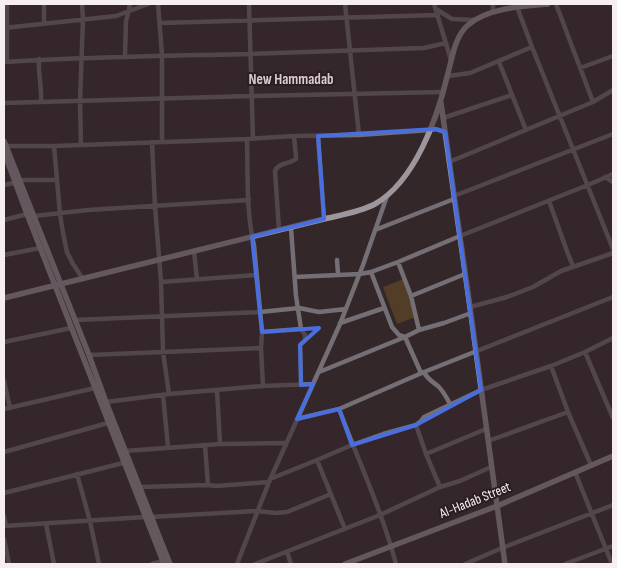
<svg xmlns="http://www.w3.org/2000/svg" width="617" height="568" font-family="'Sofia Sans Condensed',sans-serif">
	<style>
		.park { fill: #523d26 }
		.lines { fill: none; stroke-linecap: round; stroke-linejoin: round }
		.street { stroke: #746f74; stroke-width: 4.5 }
		.secondary { stroke: #9e969d; stroke-width: 5.5 }
		.marked { fill: none; stroke: #496edd; stroke-width: 4; stroke-linejoin: round }
		.labels { text-anchor: middle; dominant-baseline: central; stroke-width: 4; stroke-linejoin: round; paint-order: stroke }
		.street-label { font-size: 14px; fill: #f7eef0; stroke: #2a1e21 }
		.neighbourhood-label { font-size: 15px; font-weight: bold; fill: #dbcace; stroke: #2a1e21 }
	</style>
	<rect width="100%" height="100%" fill="#34272a"/>
	<path class="park" d="M404 279 418 316 397 324 383 287Z"/>
	<g class="lines">
		<path class="street" d="M44 4V24
			M158 4 162 55V142
			M249 4 253 139
			M345 4 359 135
			M434 4 451 60
			M493 4V12
			M556 4 593 102
			M517 7 532 47 613 249
			M436 9 452 19 474 20
			M160 23 438 15
			M4 28 116 16 148 4
			M125 56 126 21 129 10 130 4
			M39 59C38 74 42 87 41 102
			M4 62C86 57 168 56 250 54 308 52 366 50 424 48L446 43
			M7 62V4
			M499 62 526 130
			M580 68 613 56
			M448 76 470 73 532 47
			M4 103 251 96 443 92
			M443 118 512 95
			M318 136 324 219
			M247 139C248 173 246 213 254 245L262 332 261 348 263 386
			M152 142 155 206 161 282 163 352 169 394
			M81 145 80 101 83 19 82 4
			M5 146H54L247 139 294 136 359 135 430 130 436 129 445 132
			M54 146 60 214 63 233 67 252 73 264 83 279
			M449 162 593 102 613 90
			M605 177 613 182
			M20 180H56
			M4 185 14 183
			M454 196 613 134
			M549 201 568 254 573 266
			M34 216 88 210 249 200
			M4 220 27 214
			M291 228 296 296 301 329 305 335V340L300 345 301 385
			M279 230 275 171C278 163 289 164 296 159V157L294 136
			M375 230 454 199
			M194 251 197 279
			M4 255 40 248
			M337 260 338 274
			M398 262 411 296 419 330
			M371 272 392 327 399 335 405 337 421 373
			M295 277 360 274 371 272 398 262 460 236 588 185 613 174
			M161 282 256 275
			M411 296 465 274
			M470 307 507 297 533 287 561 271 613 253
			M75 320 260 312 299 308 319 312 346 309
			M340 323 384 308
			M262 332 301 329
			M4 342 71 328
			M585 352 613 418
			M89 355 261 348
			M551 366 568 412 591 465
			M319 372 405 337 419 330 444 323 471 313
			M424 372C427 379 432 381 438 386 443 391 447 398 450 404
			M4 381 10 408
			M217 390 220 444
			M163 395 168 447
			M106 402 169 394 263 386 313 384
			M4 409 95 388
			M339 409C358 460 382 511 396 564
			M297 419 339 409 424 372 613 297
			M416 425 426 454 440 487
			M488 441 568 412
			M205 445 208 485
			M125 451 220 444 285 443
			M4 452 108 423
			M426 454 486 429
			M317 460 345 529
			M575 472 612 564
			M77 474 90 521 99 564
			M270 479 317 460 352 445 383 434 416 425 421 421 424 417 481 390 551 366 585 352 613 338
			M140 487 208 485 216 486 269 482
			M4 493 123 463
			M4 516 6 526
			M151 517 257 511 276 513 287 512 331 494
			M46 524 54 564
			M4 526 145 517
			M4 539 9 564
			M287 552 291 564
			M152 564 163 561
			M237 564 269 482 340 324 363 265 387 196
			M255 564 380 515 440 487 460 481 491 467
			M465 564 502 548 613 505
			M565 564 613 546"/>
		<path class="secondary" d="M441 103 470 307 505 564
			M4 141 89 355 106 402 170 564
			M4 152 27 214 164 564
			M4 298 324 219C341 215 360 212 375 204 415 181 437 119 447 77 452 60 454 37 468 25 487 8 523 6 548 4
			M345 564 497 506 613 456"/>
	</g>
	<path d="M0 0H617V568H0ZM436 129 445 132 481 390 416 425 352 445 339 409 297 419 313 384 301 385 300 345 319 328 262 332 252 237 324 219 318 136Z" fill="#34272a" fill-opacity=".55" fill-rule="evenodd"/>
	<path class="marked" d="M436 129 445 132 481 390 416 425 352 445 339 409 297 419 313 384 301 385 300 345 319 328 262 332 252 237 324 219 318 136Z"/>
	<g class="labels">
		<g class="street-label">
			<text transform="translate(475 500) rotate(-22)">Al-Hadab Street</text>
		</g>
		<g class="neighbourhood-label">
			<text x="291" y="79">New Hammadab</text>
		</g>
	</g>
	<rect width="617" height="568" fill="none" stroke="#f7eef0" stroke-width="10"/>
</svg>
